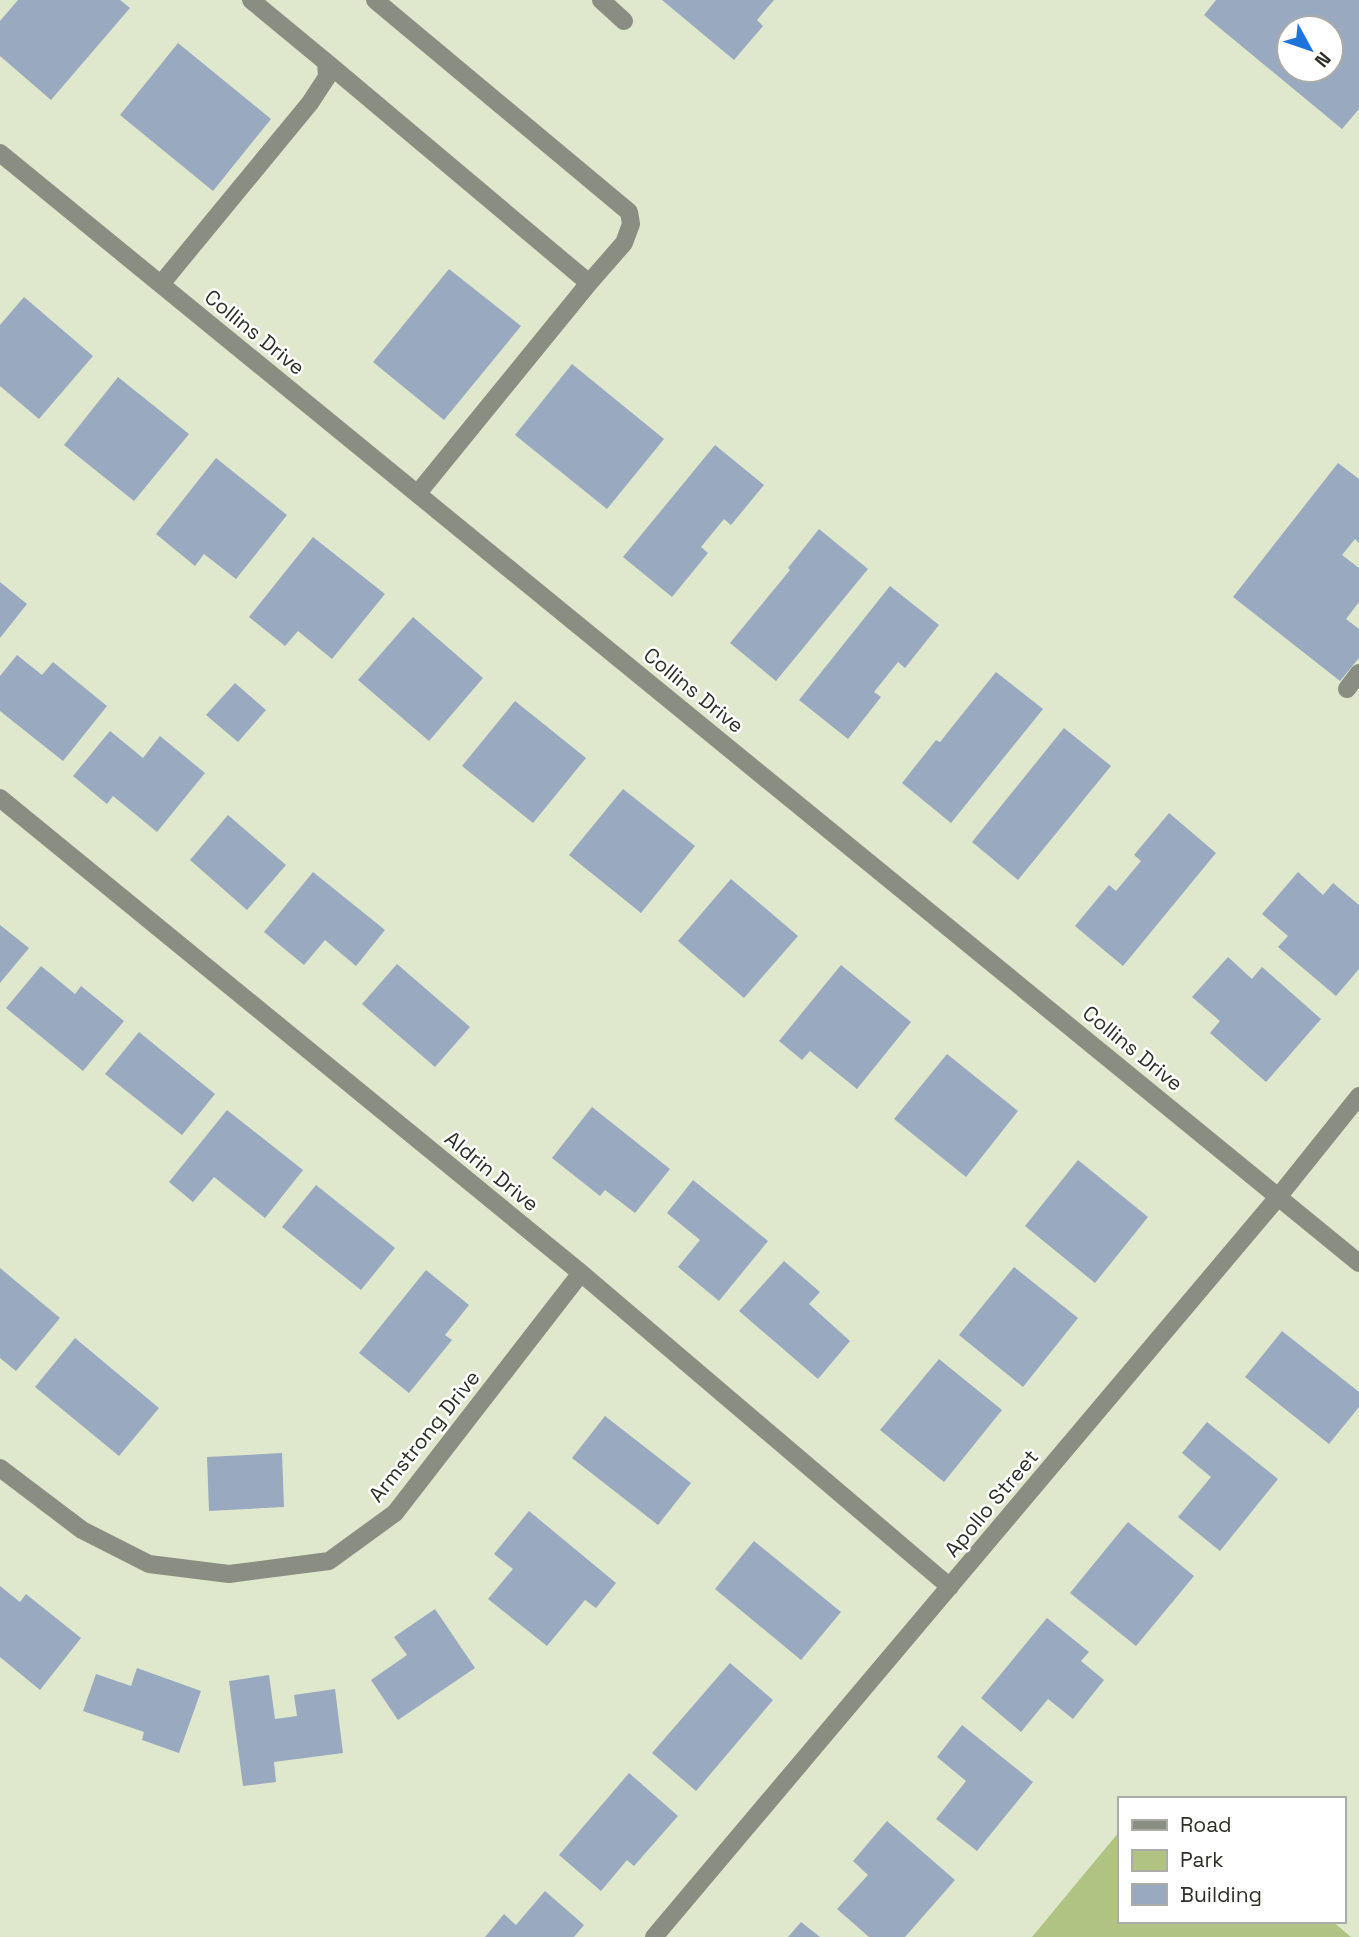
<svg xmlns="http://www.w3.org/2000/svg" width="1359" height="1937" font-family="'Space Grotesk',sans-serif">
	<style>
		.green { fill: #b1c383 }
		.building { fill: #99a9c0; fill-rule: evenodd }
		.lines { fill: none; stroke-linecap: round; stroke-linejoin: round }
		.minor { stroke: #8a8d82; stroke-width: 18 }
		.labels { text-anchor: middle; dominant-baseline: central; stroke-width: 5; stroke-linejoin: round; paint-order: stroke }
		.street-label { font-size: 21px; fill: #2d3026; stroke: #fff }
	</style>
	<rect width="100%" height="100%" fill="#dfe8cc"/>
	<path class="green" d="M1119 1832V1921H1332L1351 1937H1032Z"/>
	<path class="building" d="M18 0H120L130 8 51 100 0 56V21Z
		M662 0H774L757 20 763 26 734 60Z
		M1216 0H1359V109L1342 129 1204 15ZM1289 28H1331V70H1289Z
		M178 43 271 119 213 191 120 115Z
		M449 269 521 326 444 420 373 362Z
		M24 297 93 356 39 419 0 386V325Z
		M572 364 664 439 607 509 515 435Z
		M118 377 189 434 134 501 64 445Z
		M715 445 764 485 731 525 724 519 701 547 708 553 672 597 623 557Z
		M216 458 287 515 236 579 204 554 195 566 156 534Z
		M1338 463 1359 479V543L1355 539 1342 555 1359 568V602L1346 619 1359 629V658L1340 681 1233 597Z
		M819 529 868 569 776 681 730 643 790 570 788 568Z
		M313 537 385 594 332 659 298 631 285 646 249 617Z
		M0 582 27 604 0 638Z
		M890 586 939 625 905 668 898 662 874 692 881 697 848 739 799 700Z
		M413 617 483 678 429 741 358 680Z
		M17 655 42 675 53 662 107 706 63 761 0 711V676Z
		M996 672 1043 709 951 823 902 783 936 740 940 742Z
		M235 683 266 710 238 742 206 715Z
		M515 701 586 758 533 823 462 766Z
		M1064 728 1111 766 1018 880 972 842Z
		M110 731 143 758 160 736 205 773 157 832 113 796 107 804 73 776Z
		M623 789 695 846 641 913 569 855Z
		M1169 813 1216 853 1123 966 1075 926 1109 885 1116 891 1141 861 1134 855Z
		M228 815 286 865 247 910 190 860Z
		M313 872 385 930 356 966 325 940 304 965 264 932Z
		M1298 872 1323 895 1333 883 1359 905V969L1336 996 1278 947 1288 936 1262 914Z
		M731 879 798 936 744 998 678 941Z
		M0 925 29 948 0 983Z
		M1228 957 1252 979 1262 967 1321 1019 1266 1082 1210 1033 1220 1021 1192 997Z
		M397 964 470 1027 435 1067 362 1004Z
		M841 965 911 1022 857 1089 810 1051 802 1060 779 1041Z
		M41 966 75 994 81 986 124 1021 83 1071 6 1008Z
		M139 1032 215 1094 182 1135 105 1074Z
		M947 1054 1018 1111 966 1177 894 1119Z
		M592 1107 670 1169 635 1213 605 1190 600 1196 552 1158Z
		M227 1110 303 1170 265 1218 214 1177 193 1202 169 1182Z
		M1078 1160 1148 1217 1095 1283 1025 1226Z
		M693 1180 768 1241 719 1301 678 1267 700 1240 667 1213Z
		M316 1185 395 1248 361 1290 282 1227Z
		M784 1261 820 1292 809 1304 850 1341 818 1379 739 1311Z
		M1014 1267 1078 1318 1023 1387 959 1335Z
		M0 1268 60 1318 16 1371 0 1358Z
		M426 1270 469 1305 445 1335 452 1340 409 1393 359 1353Z
		M1282 1331 1359 1392V1407L1329 1444 1245 1377Z
		M75 1338 159 1408 119 1456 35 1387Z
		M939 1359 1002 1410 944 1482 880 1430Z
		M605 1416 691 1483 658 1525 572 1458Z
		M1207 1422 1278 1479 1220 1551 1178 1517 1211 1477 1182 1453Z
		M282 1453 284 1507 209 1511 207 1457Z
		M529 1511 616 1583 596 1608 585 1600 547 1646 488 1599 513 1569 494 1554Z
		M1128 1522 1194 1576 1136 1646 1070 1593Z
		M754 1541 841 1612 801 1660 715 1589Z
		M0 1586 20 1602 26 1594 81 1638 40 1690 0 1657Z
		M435 1609 475 1668 398 1720 371 1680 407 1655 394 1637Z
		M1047 1618 1089 1652 1081 1661 1104 1680 1073 1719 1048 1699 1021 1732 981 1698Z
		M730 1663 773 1700 696 1791 652 1753Z
		M137 1668 201 1691 179 1753 142 1740 144 1732 83 1711 96 1674 131 1686Z
		M269 1675 275 1719 297 1716 294 1695 335 1689 343 1753 274 1762 276 1782 243 1786 229 1681Z
		M962 1725 1033 1782 977 1851 936 1819 966 1781 937 1757Z
		M629 1773 678 1816 634 1866 627 1860 601 1891 559 1855Z
		M887 1821 955 1880 905 1937H869L837 1909 868 1875 853 1861Z
		M545 1891 584 1925 574 1937H485L504 1914 516 1925Z
		M801 1922 820 1937H788Z"/>
	<g class="lines">
		<path class="minor" d="M375 0 629 212 631 224 624 243 589 283 418 493
			M601 0 624 21
			M326 62 589 283
			M0 153 1359 1263
			M161 284 310 103 327 77 326 62 251 0
			M1347 689 1359 673
			M0 798 581 1273 950 1587
			M0 1468 82 1530 149 1564 229 1574 329 1561 395 1513 581 1273
			M654 1937 1279 1196 1359 1096"/>
	</g>
	<g class="labels">
		<g class="street-label">
			<text transform="translate(255 332) rotate(39)">Collins Drive</text>
			<text transform="translate(694 690) rotate(39)">Collins Drive</text>
			<text transform="translate(1133 1048) rotate(39)">Collins Drive</text>
			<text transform="translate(492 1171) rotate(39)">Aldrin Drive</text>
			<text transform="translate(424 1436) rotate(-51)">Armstrong Drive</text>
			<text transform="translate(991 1503) rotate(-50)">Apollo Street</text>
		</g>
	</g>
	<rect x="1118" y="1797" width="228" height="126" fill="#ffffff" stroke="#abaca8" stroke-width="2"/>
	<rect x="1132" y="1820" width="35" height="10" fill="#8a8d82" stroke="#abaca8" stroke-width="2"/>
	<text x="1180" y="1832" font-size="21" fill="#2d3026">Road</text>
	<rect x="1132" y="1850" width="35" height="21" fill="#b1c383" stroke="#abaca8" stroke-width="2"/>
	<text x="1180" y="1867" font-size="21" fill="#2d3026">Park</text>
	<rect x="1132" y="1884" width="35" height="21" fill="#99a9c0" stroke="#abaca8" stroke-width="2"/>
	<text x="1180" y="1902" font-size="21" fill="#2d3026">Building</text>
	<g transform="translate(1310 49) rotate(130)"><circle r="33" fill="#ffffff" stroke="#abaca8" stroke-width="2"/>
	<path d="M0-5L12 26L0 18L-12 26Z" fill="#1f73dd"/>
	<text y="-10" font-size="19" font-weight="bold" text-anchor="middle" fill="#2d3026">N</text>
	</g>
</svg>
